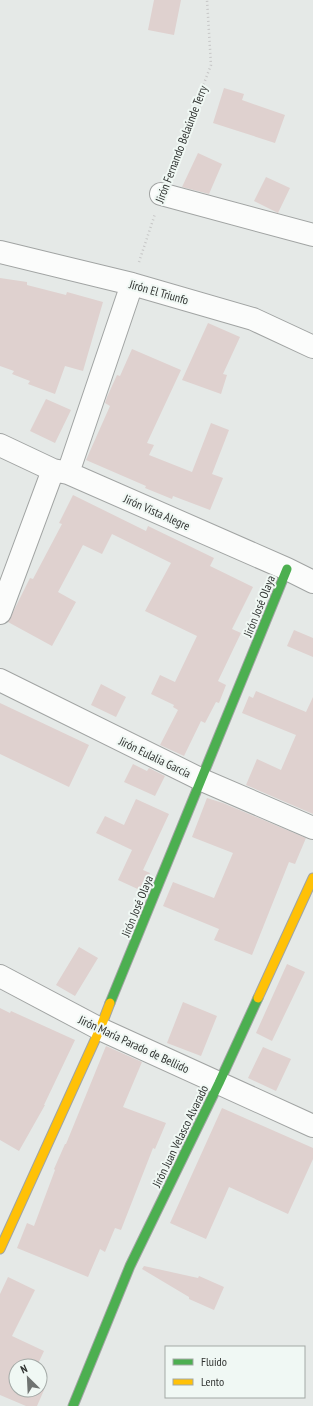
<svg xmlns="http://www.w3.org/2000/svg" width="313" height="1406" font-family="'PT Sans Narrow',sans-serif">
	<style>
		.building { fill: #dfd1cf }
		.lines { fill: none; stroke-linecap: round; stroke-linejoin: round }
		.street-casing { stroke: #a1a4a3; stroke-width: 24 }
		.fast-casing { stroke: #a1a4a3; stroke-width: 11 }
		.slow-casing { stroke: #a1a4a3; stroke-width: 11 }
		.path { stroke: #c7c7c7; stroke-width: 2.5; stroke-dasharray: 1 3; stroke-linecap: butt }
		.street { stroke: #fbfcfb; stroke-width: 22 }
		.fast { stroke: #4caf50; stroke-width: 9 }
		.slow { stroke: #ffc107; stroke-width: 9 }
		.labels { text-anchor: middle; dominant-baseline: central; stroke-width: 4; stroke-linejoin: round; paint-order: stroke }
		.street-label { font-size: 12px; fill: #303331; stroke: #f0f8f4 }
	</style>
	<rect width="100%" height="100%" fill="#e5e9e7"/>
	<path class="building" d="M154 0H181L174 35 148 30Z
		M224 88 244 94 242 100 285 115 275 143 213 123Z
		M198 153 222 164 209 194 182 187Z
		M266 177 290 188 278 213 254 201Z
		M0 278 27 282V285L66 295 67 292 103 302 83 371 65 366 55 394 28 384 30 381 12 374 14 371 0 366Z
		M208 323 240 337 223 374 227 375 221 394 182 380Z
		M132 349 181 370 147 443 154 445 149 455 192 472 211 423 229 430 212 474 223 478 210 510 173 496 172 499 145 488 146 486 86 460 110 406 105 403 107 397 117 375 120 376Z
		M46 399 71 410 55 443 30 431Z
		M73 495 146 531 148 526 214 558 210 566 253 587 232 629 241 633 218 681 226 685 219 703 216 702 205 723 201 721 184 756 160 745 178 710 173 707 174 705 151 694 160 675 175 682 197 636 145 611 171 563 112 534 102 554 83 545 58 592 76 602 52 646 8 622 30 578 33 579 62 524 59 523Z
		M294 630 313 638V657L287 646Z
		M101 684 126 697 116 717 91 705Z
		M256 691 306 712 313 697V814L246 785 257 759 281 770 296 735 242 713 249 696 253 698Z
		M0 703 89 745 69 787 0 754Z
		M133 764 147 771 149 768 165 776 155 796 124 782Z
		M207 798 223 803 306 838 295 864 289 862 252 955 214 940 219 929 163 906 173 882 214 898 233 853 192 837Z
		M136 799 169 814 143 870 150 873 142 891 118 880 132 850 96 833 105 816 124 825Z
		M79 947 98 958 75 996 56 985Z
		M287 964 305 972 272 1041 256 1033Z
		M183 1002 217 1016 201 1056 167 1043Z
		M0 1008 10 1013 11 1011 75 1040 44 1105H45L19 1151 0 1140Z
		M106 1046 142 1062 123 1107 166 1123 155 1149 153 1148 121 1230 115 1228 105 1252 100 1249 88 1277 17 1248 27 1223 34 1226 55 1170 54 1169 65 1144H66Z
		M263 1047 291 1059 276 1091 248 1078Z
		M222 1108 313 1148V1159L288 1214 229 1187 206 1239 170 1223Z
		M144 1266 198 1278 199 1276 224 1287 214 1310 189 1299V1297L142 1269Z
		M8 1277 35 1290 12 1336 44 1351 37 1366H16V1390H40V1388L44 1390 37 1406H26L0 1395V1294Z"/>
	<g class="lines">
		<defs>
			<path id="street" d="M161 194 313 235
				M0 252 132 284 253 319 313 347
				M0 445 53 470 68 473 287 569 313 582
				M68 473 132 284
				M0 613 53 470
				M0 680 202 780 313 828
				M0 976 100 1029 313 1126"/>
			<path id="fast" d="M110 1003 287 569
				M73 1406 130 1266 219 1083 258 998"/>
			<path id="slow" d="M258 998 313 878
				M0 1249 100 1029 110 1003"/>
		</defs>
		<use href="#street" class="street-casing"/>
		<use href="#fast" class="fast-casing"/>
		<use href="#slow" class="slow-casing"/>
		<path class="path" d="M169 174 211 65 207 0
			M139 262 155 214"/>
		<use href="#street" class="street"/>
		<use href="#fast" class="fast"/>
		<use href="#slow" class="slow"/>
	</g>
	<g class="labels">
		<g class="street-label">
			<text transform="translate(181 144) rotate(-69)">Jirón Fernando Belaúnde Terry</text>
			<text transform="translate(159 292) rotate(16)">Jirón El Triunfo</text>
			<text transform="translate(157 512) rotate(24)">Jirón Vista Alegre</text>
			<text transform="translate(259 606) rotate(-68)">Jirón José Olaya</text>
			<text transform="translate(155 757) rotate(26)">Jirón Eulalia García</text>
			<text transform="translate(137 906) rotate(-68)">Jirón José Olaya</text>
			<text transform="translate(134 1044) rotate(25)">Jirón María Parado de Bellido</text>
			<text transform="translate(180 1136) rotate(-64)">Jirón Juan Velasco Alvarado</text>
		</g>
	</g>
	<rect x="165" y="1346" width="140" height="52" fill="#f0f8f4" stroke="#a3a9a6"/>
	<rect x="173" y="1359" width="20" height="6" fill="#4caf50" stroke="#a3a9a6"/>
	<text x="201" y="1366" font-size="12" fill="#303331">Fluido</text>
	<rect x="173" y="1379" width="20" height="6" fill="#ffc107" stroke="#a3a9a6"/>
	<text x="201" y="1386" font-size="12" fill="#303331">Lento</text>
	<g transform="translate(28 1378) rotate(336)"><circle r="19" fill="#f0f8f4" stroke="#a3a9a6"/>
	<path d="M0-3L7 15L0 10L-7 15Z" fill="#6f7371"/>
	<text y="-6" font-size="11" font-weight="bold" text-anchor="middle" fill="#303331">N</text>
	</g>
</svg>
